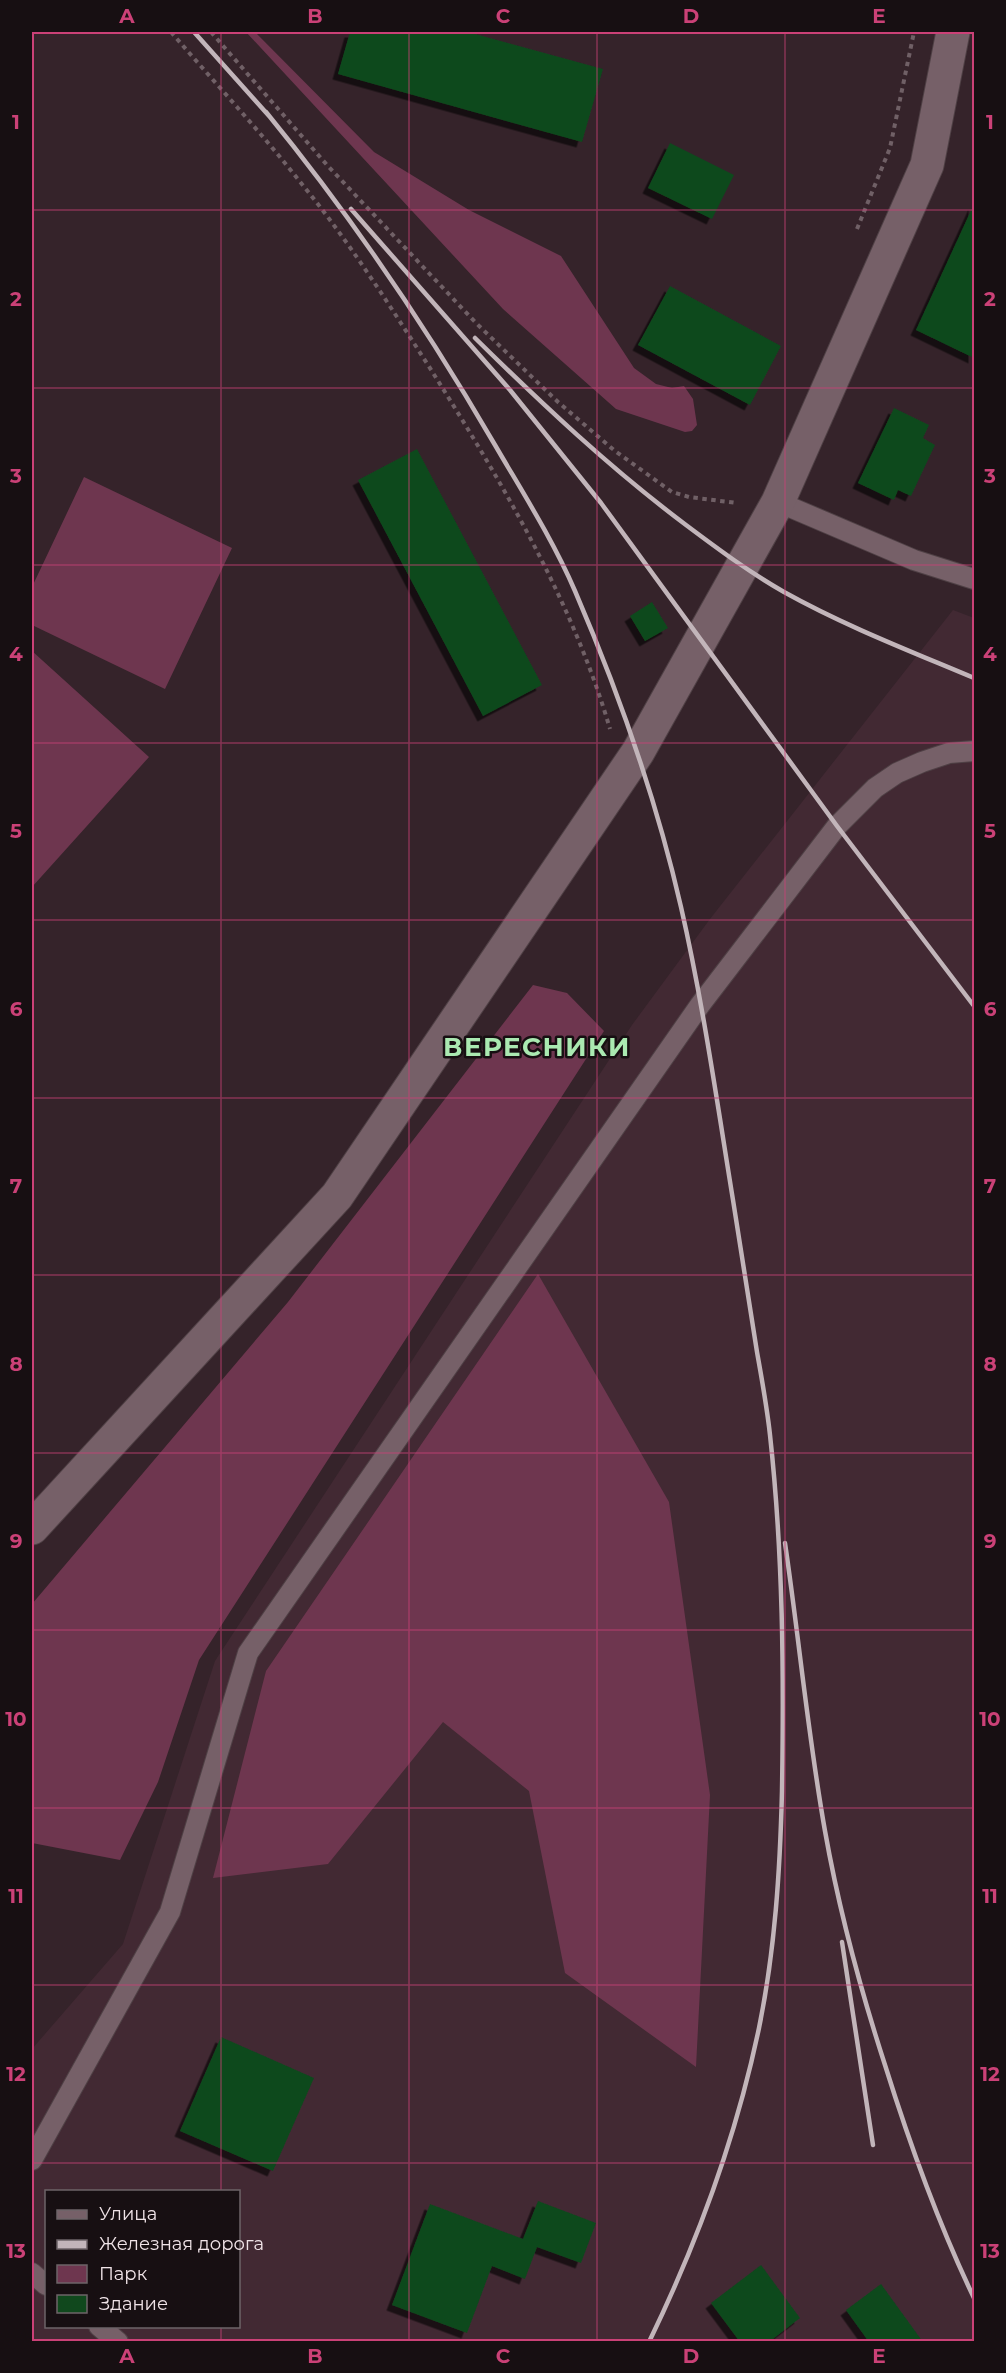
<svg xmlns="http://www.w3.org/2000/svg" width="1006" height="2373" font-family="Montserrat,sans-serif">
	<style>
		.built { fill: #422933; fill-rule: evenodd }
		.green { fill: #6e364f }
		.building { fill: #10481d; filter: url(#shadow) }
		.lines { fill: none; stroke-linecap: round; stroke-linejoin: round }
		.service-casing { stroke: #4f4045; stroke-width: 22 }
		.minor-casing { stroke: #4f4045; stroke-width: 35 }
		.path { stroke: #706066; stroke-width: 4; stroke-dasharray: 4.5 4.5; stroke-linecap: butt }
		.service { stroke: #766068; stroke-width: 20 }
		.minor { stroke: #766068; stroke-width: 33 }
		.rail { stroke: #c2b5ba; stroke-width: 4.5 }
		.grid { fill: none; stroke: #cb4177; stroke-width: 1.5; stroke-opacity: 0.55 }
		.labels { text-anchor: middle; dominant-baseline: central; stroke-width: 5; stroke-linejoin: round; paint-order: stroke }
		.district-label { font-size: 26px; font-weight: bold; letter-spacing: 1.5px; fill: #aae9b1; stroke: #170f12 }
		.neatline { fill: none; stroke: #cb4177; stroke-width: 2 }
		.grid-label { font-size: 20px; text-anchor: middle; font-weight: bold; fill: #cb4177 }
	</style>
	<defs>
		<filter id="shadow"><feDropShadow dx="-5.5" dy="5.5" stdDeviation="0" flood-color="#0009"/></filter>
	</defs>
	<rect width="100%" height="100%" fill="#35232a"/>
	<path class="built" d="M953 610 974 618V2341L32 2342V2049L123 1944 215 1661 632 1025 710 919ZM46 2192H238V2326H46Z"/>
	<path class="green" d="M246 32H255L374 152 469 210 561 256 634 368 656 384 672 388 684 386 693 399 697 425 692 431 685 432 616 409 503 309Z
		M84 477 232 548 165 689 32 625V587Z
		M32 651 149 757 32 887Z
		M533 985 567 993 604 1031 199 1660 158 1782 120 1860 32 1843V1604L288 1302Z
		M538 1274 669 1502 710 1795 696 2067 565 1973 529 1791 443 1722 328 1864 213 1878 266 1671Z"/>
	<path class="building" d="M350 32H468L603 69 582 142 338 74Z
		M670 143 734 175 712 219 648 188Z
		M974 204V358L916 330Z
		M670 286 781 346 750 405 638 345Z
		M894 408 929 425 923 438 935 445 911 496 898 490 894 500 858 483Z
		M417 449 542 685 483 716 358 480Z
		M652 602 668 628 645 641 630 616Z
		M221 2037 314 2078 273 2171 180 2131Z
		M538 2201 596 2223 581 2263 537 2247 525 2279 492 2266 467 2333 392 2305 430 2204 523 2239Z
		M761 2265 800 2318 769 2342H740L711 2303Z
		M881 2284 923 2342H869L846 2310Z"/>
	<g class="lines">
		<defs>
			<path id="service" d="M778 502 914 560 974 579
				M32 2160 170 1912 248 1653 700 1005 837 826 875 788 897 773 922 762 949 753 974 751
				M32 2273 46 2285
				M99 2326 118 2342"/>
			<path id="minor" d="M32 1528 337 1196 638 752 778 502 927 165 953 32"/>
		</defs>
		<use href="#service" class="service-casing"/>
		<use href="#minor" class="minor-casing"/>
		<path class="path" d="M171 32C214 82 260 131 301 183 348 240 388 303 428 365 500 479 572 599 610 729
			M211 32 327 165 476 323 558 402 615 451 672 492 689 497 737 503
			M857 229 890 148 914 32"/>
		<use href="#service" class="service"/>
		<use href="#minor" class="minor"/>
		<path class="rail" d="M194 32 270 117
			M266 112C352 217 427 328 495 445 523 493 553 540 575 591 619 693 656 798 681 907 703 1003 717 1102 733 1200 741 1251 749 1301 757 1352 762 1380 767 1407 770 1435 783 1553 784 1673 782 1791 780 1871 775 1950 759 2028 736 2138 698 2241 649 2342
			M351 209 510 390 601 503 837 826 974 1006
			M475 338C542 404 610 468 686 525 718 549 749 572 784 592 845 626 910 651 974 678
			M785 1543C799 1638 808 1736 825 1831 839 1910 860 1988 885 2065 910 2145 938 2223 974 2298
			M842 1942 873 2145"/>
	</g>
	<path class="grid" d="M221 32V2192M409 32V2342M597 32V2342M785 32V2342M32 210H974M32 388H974M32 565H974M32 743H974M32 920H974M32 1098H974M32 1275H974M32 1453H974M32 1630H974M32 1808H974M32 1985H974M32 2163H974M221 2326V2342"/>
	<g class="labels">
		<g class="district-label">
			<text x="537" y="1047">ВЕРЕСНИКИ</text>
		</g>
	</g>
	<rect width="1006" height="2373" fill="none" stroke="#170f12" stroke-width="66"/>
	<rect x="45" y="2190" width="195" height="138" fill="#170f12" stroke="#6e6468" stroke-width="1.5"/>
	<rect x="57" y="2210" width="30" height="9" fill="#766068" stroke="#6e6468" stroke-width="1.5"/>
	<text x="99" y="2220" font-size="18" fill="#f0e4e8">Улица</text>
	<rect x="57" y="2240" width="30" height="9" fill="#c2b5ba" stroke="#6e6468" stroke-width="1.5"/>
	<text x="99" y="2250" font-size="18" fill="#f0e4e8">Железная дорога</text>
	<rect x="57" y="2265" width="30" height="18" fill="#6e364f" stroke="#6e6468" stroke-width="1.5"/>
	<text x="99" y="2280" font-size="18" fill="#f0e4e8">Парк</text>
	<rect x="57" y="2295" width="30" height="18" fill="#10481d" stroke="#6e6468" stroke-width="1.5"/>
	<text x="99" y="2310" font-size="18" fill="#f0e4e8">Здание</text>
	<rect x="33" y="33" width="940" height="2307" class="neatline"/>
	<g class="grid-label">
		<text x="127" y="23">A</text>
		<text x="315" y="23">B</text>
		<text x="503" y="23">C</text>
		<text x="691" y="23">D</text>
		<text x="879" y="23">E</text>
		<text x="16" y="129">1</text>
		<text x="990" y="129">1</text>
		<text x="16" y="306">2</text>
		<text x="990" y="306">2</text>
		<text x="16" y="483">3</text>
		<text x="990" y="483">3</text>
		<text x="16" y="661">4</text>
		<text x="990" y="661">4</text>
		<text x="16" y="838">5</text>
		<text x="990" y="838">5</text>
		<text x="16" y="1016">6</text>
		<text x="990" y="1016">6</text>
		<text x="16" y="1193">7</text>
		<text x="990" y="1193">7</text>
		<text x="16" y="1371">8</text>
		<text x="990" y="1371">8</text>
		<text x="16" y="1548">9</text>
		<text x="990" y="1548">9</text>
		<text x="16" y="1726">10</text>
		<text x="990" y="1726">10</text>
		<text x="16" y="1903">11</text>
		<text x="990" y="1903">11</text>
		<text x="16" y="2081">12</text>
		<text x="990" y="2081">12</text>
		<text x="16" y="2258">13</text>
		<text x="990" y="2258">13</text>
		<text x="127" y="2363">A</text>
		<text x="315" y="2363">B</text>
		<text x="503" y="2363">C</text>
		<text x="691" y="2363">D</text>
		<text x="879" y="2363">E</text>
	</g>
</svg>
